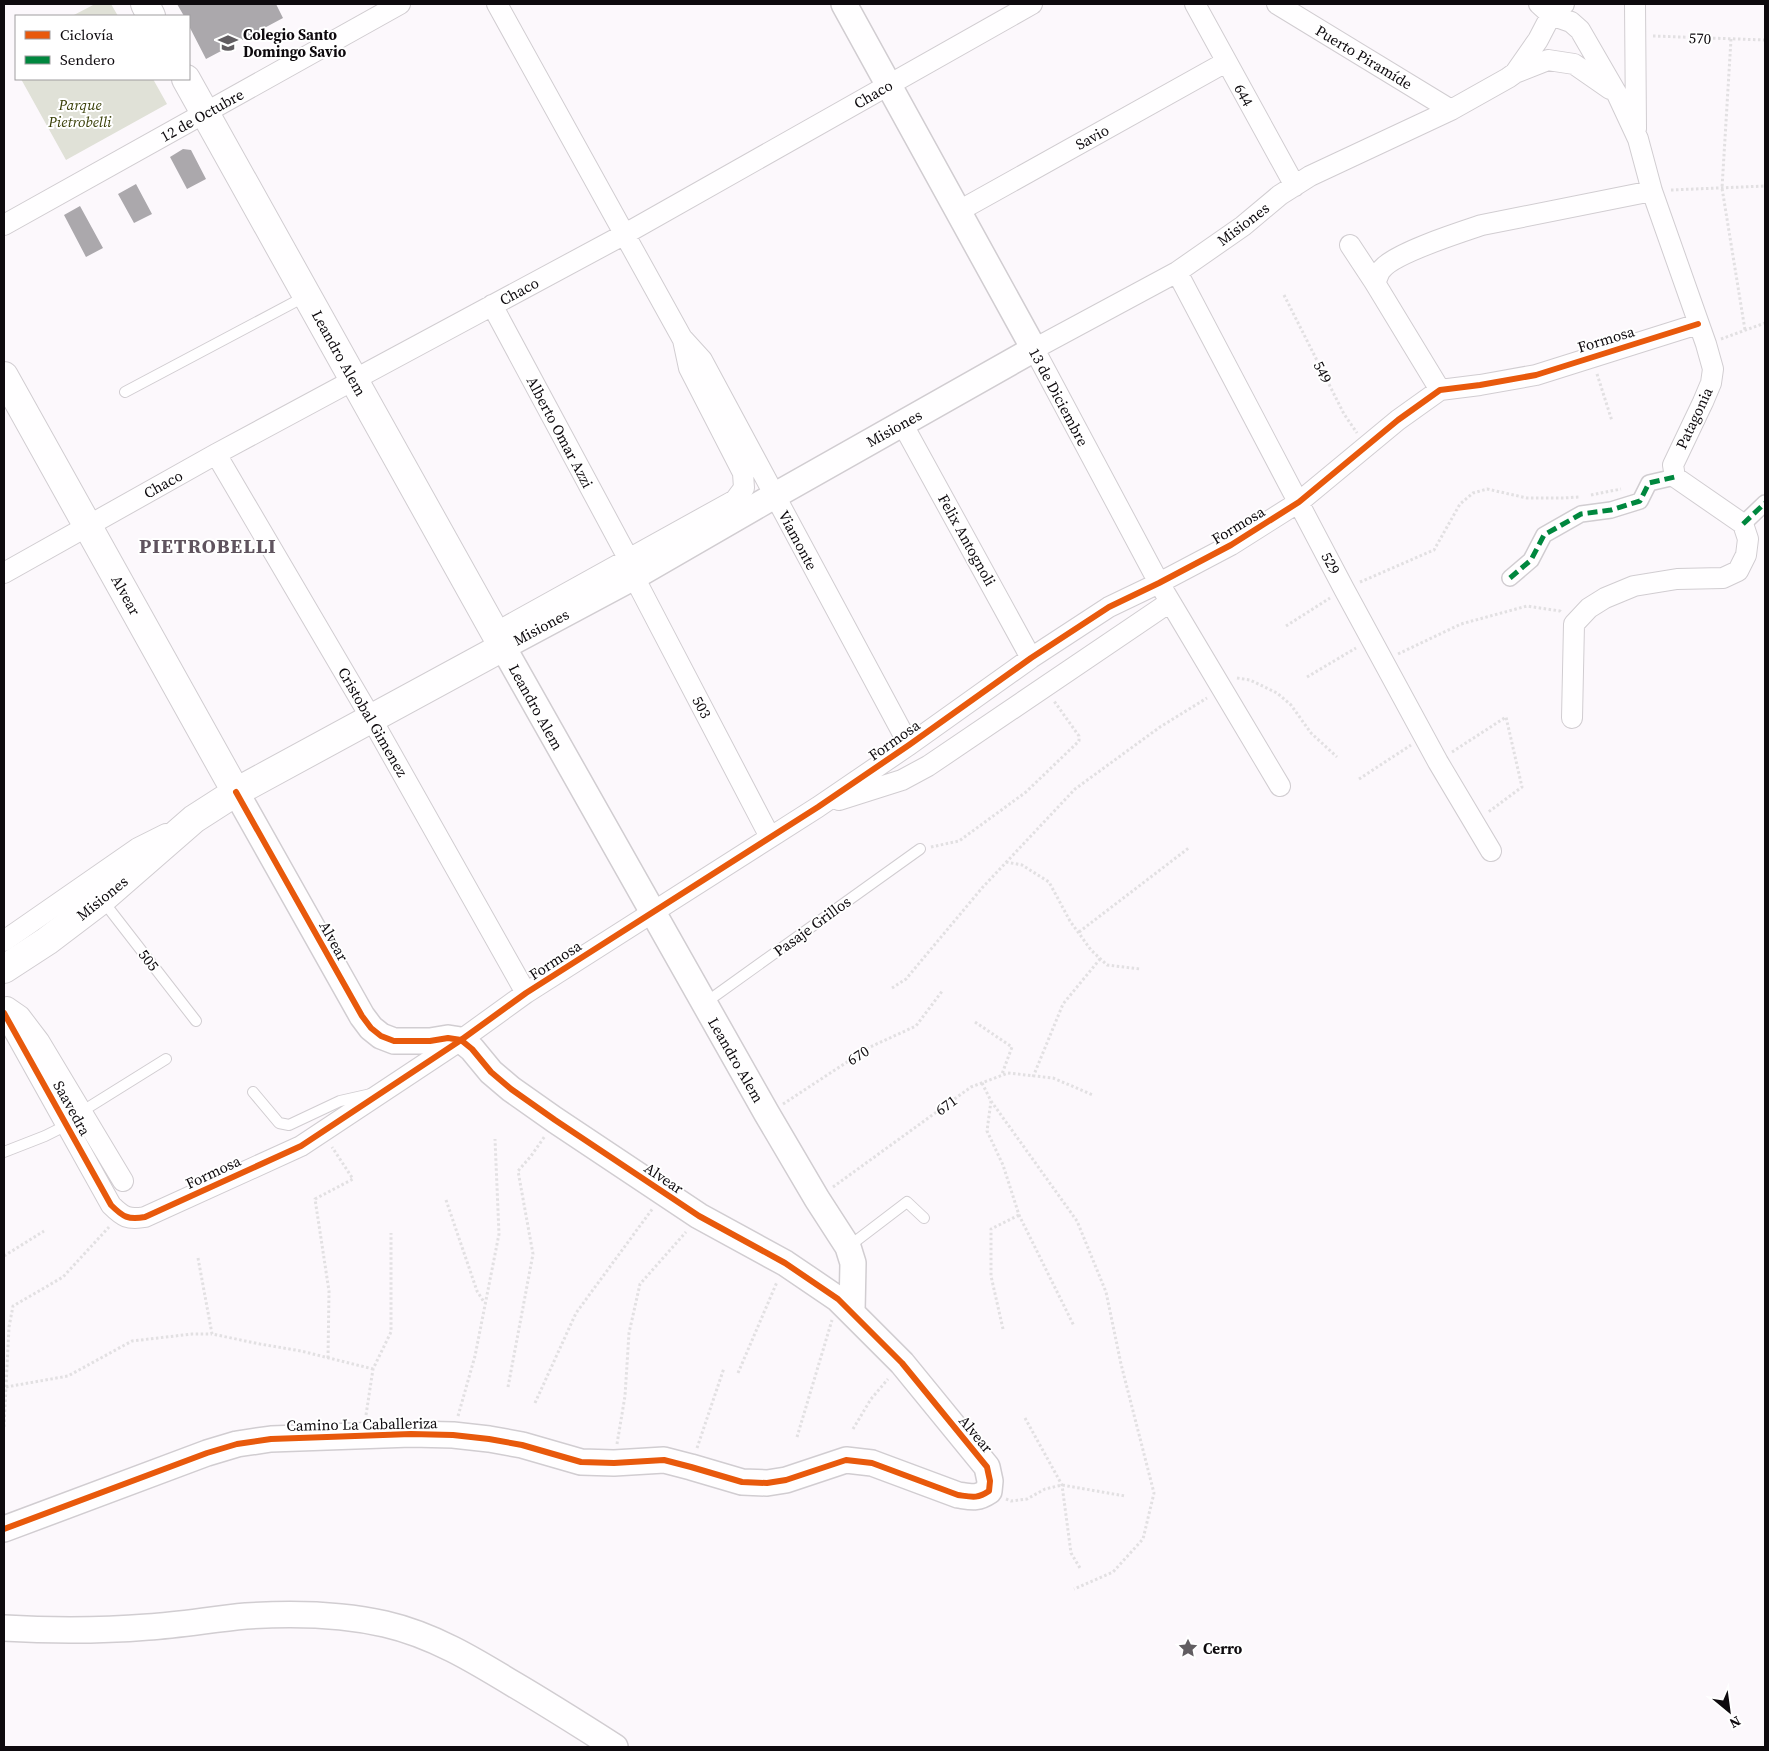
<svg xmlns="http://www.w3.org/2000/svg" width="1769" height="1751" font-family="'Source Serif 4',serif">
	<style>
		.green { fill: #e0e1d7 }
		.building { fill: #aba8ac }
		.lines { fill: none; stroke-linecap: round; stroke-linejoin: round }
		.service-casing { stroke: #d1cdd1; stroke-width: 12 }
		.pedestrian-casing { stroke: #d1cdd1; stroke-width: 18 }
		.minor-casing { stroke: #d1cdd1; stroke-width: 22 }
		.tertiary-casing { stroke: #d1cdd1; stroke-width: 28 }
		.secondary-casing { stroke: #d1cdd1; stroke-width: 30 }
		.path { stroke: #e2e0e2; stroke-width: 3; stroke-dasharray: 2.5 2.5; stroke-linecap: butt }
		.service { stroke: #fffeff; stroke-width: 10 }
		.pedestrian { stroke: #fffeff; stroke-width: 15 }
		.minor { stroke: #fffeff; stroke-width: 20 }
		.tertiary { stroke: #fffeff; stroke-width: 25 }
		.secondary { stroke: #fffeff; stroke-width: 28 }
		.quiet { stroke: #00873e; stroke-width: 5; stroke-dasharray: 10 5; stroke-linecap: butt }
		.cycleway-casing { stroke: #fff; stroke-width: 9 }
		.cycleway { stroke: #e8590c; stroke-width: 6 }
		.labels { text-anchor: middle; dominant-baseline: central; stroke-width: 4; stroke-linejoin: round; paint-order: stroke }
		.poi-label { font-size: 15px; font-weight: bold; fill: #0e0a0e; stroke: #fff; text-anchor: start }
		.street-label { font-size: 15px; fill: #0e0a0e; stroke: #fff }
		.park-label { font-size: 15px; font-style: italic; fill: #393f07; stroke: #fff }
		.district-label { font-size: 20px; font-weight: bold; letter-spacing: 1px; fill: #5f535e; stroke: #fff }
	</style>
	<rect width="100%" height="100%" fill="#fcf8fc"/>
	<path class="green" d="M95 4H111L118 16H72Z
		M21 79H153L167 104 66 160Z"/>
	<path class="building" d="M177 4H276L283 18 206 59 189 26V16H184Z
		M183 149 191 150 206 179 187 189 170 157Z
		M136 184 152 214 134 223 118 194Z
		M80 206 103 248 86 257 64 215Z"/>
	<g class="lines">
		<defs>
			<path id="service" d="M125 392 306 296
				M103 901 196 1021
				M705 1003 920 849
				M253 1092 279 1123 289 1125 340 1101 371 1094
				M81 1112 166 1059
				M4 1152 45 1136 67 1125
				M848 1247 907 1202 924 1218"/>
			<path id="pedestrian" d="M1743 524 1765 503
				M1510 578 1531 560 1544 535 1581 514 1611 510 1640 501 1649 483 1675 477"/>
			<path id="minor" d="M497 4 682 338 702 360 909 745
				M1195 4 1295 186
				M1277 4 1451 110
				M1539 4 1551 15 1571 22 1580 30 1617 94 1638 139 1652 191 1706 344 1713 369 1711 383 1703 402 1673 465 1675 477 1743 524 1748 539 1746 555 1738 571 1723 578 1677 579 1634 586 1605 598 1589 608 1574 624 1572 718
				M1635 4 1636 129
				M1515 73 1548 60 1574 64 1610 89
				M957 212 1226 62
				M4 225 400 4
				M1350 245 1375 283 1440 390
				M1177 272 1344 589 1438 762 1491 851
				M1375 283C1377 279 1379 272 1382 269 1395 253 1461 232 1482 225L1652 191
				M492 305 628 558
				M902 423 1031 658
				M216 454 371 718 526 993
				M4 573 216 454 625 234 1032 4
				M634 577 770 837
				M495 633 735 500 744 488 743 473 689 368 683 340
				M1280 786 1159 583 1034 349 1177 272 1243 226 1280 195 1310 176 1451 110 1508 78 1515 73 1538 40 1551 15 1564 4
				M839 800 902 780 928 766 1170 602
				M4 941 138 848 166 834
				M7 1007 20 1016 39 1041 123 1181
				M4 1013 111 1205C123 1217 128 1220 145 1217L301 1146 461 1040 526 993 818 807 909 745 1031 658 1109 607 1159 583 1231 545 1299 502 1398 420 1440 390 1480 385 1536 375 1698 324"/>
			<path id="tertiary" d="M844 4 1034 349 774 496 634 577 503 647 767 1114 817 1199 848 1247 853 1263 852 1312
				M4 1529 207 1453 237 1444 271 1439 411 1434 453 1435 489 1439 522 1445 581 1462 614 1463 664 1460 691 1467 742 1482 767 1483 786 1480 846 1460 872 1463 958 1495C972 1497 977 1499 989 1491L990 1481 987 1467 902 1363 838 1299 785 1263 699 1216 555 1120 511 1089 491 1072 472 1049 461 1040 448 1038 430 1041H394L381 1036 371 1028 362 1016 236 792
				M4 1628C52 1631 99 1631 148 1627 180 1625 213 1619 246 1616 291 1613 341 1614 385 1624 433 1635 474 1660 515 1685 549 1705 582 1726 615 1747"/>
			<path id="secondary" d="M145 4 151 16
				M4 376 236 792
				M4 969 47 941 101 900 194 819 236 792 503 647 186 79"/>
		</defs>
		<use href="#service" class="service-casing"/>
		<use href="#pedestrian" class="pedestrian-casing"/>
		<use href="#minor" class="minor-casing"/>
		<use href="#tertiary" class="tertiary-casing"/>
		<use href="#secondary" class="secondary-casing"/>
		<path class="path" d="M1653 36 1765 40
			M1731 39 1722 188 1745 330
			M1671 190 1765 186
			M1284 295 1344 414 1357 433
			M1721 339 1765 323
			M1597 374 1612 421
			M1591 495 1621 489
			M1360 582 1434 550 1460 504 1473 493 1487 489 1527 498H1564L1579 497
			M1286 626 1330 598
			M1398 654 1461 624 1527 606 1560 611 1562 613
			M1307 677 1356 648
			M1237 678 1250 680 1277 693 1291 705 1311 733 1337 757
			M1452 752 1506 717 1522 787 1487 813
			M1359 779 1411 745
			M931 847 959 841 1026 792 1079 741V736L1054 701
			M1006 862 1022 865 1049 882 1070 921 1091 950 1107 965 1140 969
			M1079 932 1190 847
			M892 988 906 979 982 888 1075 789 1160 727 1207 698
			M975 1022 1012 1047 1002 1074
			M1033 1077 1063 1004 1100 959
			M982 1083 991 1101 987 1131 1003 1165 1019 1215 1074 1326
			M991 1101 1077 1221 1106 1292 1121 1364 1154 1493 1143 1539 1113 1572 1074 1589
			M783 1104 870 1047 916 1026 943 990
			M833 1187 971 1087 1008 1073 1053 1078 1093 1095
			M446 1200 477 1291 484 1302
			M4 1256 44 1231
			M198 1258 212 1334 260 1344 301 1351 373 1369
			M1003 1329 991 1276V1229L1019 1215
			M328 1358 329 1291 315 1199 353 1179 332 1147
			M738 1373 777 1282
			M6 1387 68 1376 132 1341 192 1334H212
			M508 1387 533 1254 518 1171 531 1156 545 1136
			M535 1403 576 1313 653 1208
			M366 1415 373 1369 391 1332V1233
			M458 1416 475 1356 499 1234 495 1139
			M1025 1418 1062 1485 1071 1553 1080 1568
			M4 1427 9 1327 13 1306 63 1277 109 1227
			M853 1429 871 1399 888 1379
			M797 1437 832 1320
			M617 1444 625 1396 629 1333 640 1284 686 1232
			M697 1448 724 1368
			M1006 1499 1011 1501 1027 1499 1045 1489 1062 1485 1125 1496"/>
		<use href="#service" class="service"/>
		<use href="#pedestrian" class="pedestrian"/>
		<use href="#minor" class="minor"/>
		<use href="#tertiary" class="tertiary"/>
		<use href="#secondary" class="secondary"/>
		<path class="quiet" d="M1743 524 1765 503
			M1510 578 1531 560 1544 535 1581 514 1611 510 1640 501 1649 483 1675 477"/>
		<defs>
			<path id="cycleway" d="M4 1013 111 1205C123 1217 128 1220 145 1217L301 1146 461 1040 526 993 818 807 909 745 1031 658 1109 607 1159 583 1231 545 1299 502 1398 420 1440 390 1480 385 1536 375 1698 324
				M4 1529 207 1453 237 1444 271 1439 411 1434 453 1435 489 1439 522 1445 581 1462 614 1463 664 1460 691 1467 742 1482 767 1483 786 1480 846 1460 872 1463 958 1495C972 1497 977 1499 989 1491L990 1481 987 1467 902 1363 838 1299 785 1263 699 1216 555 1120 511 1089 491 1072 472 1049 461 1040 448 1038 430 1041H394L381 1036 371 1028 362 1016 236 792"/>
		</defs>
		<use href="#cycleway" class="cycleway-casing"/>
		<use href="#cycleway" class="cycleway"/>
	</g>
	<defs>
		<symbol id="school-bare" viewBox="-9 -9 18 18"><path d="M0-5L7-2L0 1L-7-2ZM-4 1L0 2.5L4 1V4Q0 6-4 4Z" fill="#615d61" stroke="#fff" stroke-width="2.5" paint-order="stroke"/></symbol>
		<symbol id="sight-bare" viewBox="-9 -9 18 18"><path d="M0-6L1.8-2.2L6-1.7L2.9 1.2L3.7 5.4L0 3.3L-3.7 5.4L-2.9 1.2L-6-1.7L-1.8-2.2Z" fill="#615d61" stroke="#fff" stroke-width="2.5" paint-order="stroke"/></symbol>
	</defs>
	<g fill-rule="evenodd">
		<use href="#school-bare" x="214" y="29" width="28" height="28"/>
		<use href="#sight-bare" x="1174" y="1634" width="28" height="28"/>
	</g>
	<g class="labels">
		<g class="poi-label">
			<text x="243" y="34">Colegio Santo<tspan x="243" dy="17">Domingo Savio</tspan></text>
			<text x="1203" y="1648">Cerro</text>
		</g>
		<g class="street-label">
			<text transform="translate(1700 38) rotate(2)">570</text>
			<text transform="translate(1364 57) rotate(31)">Puerto Piramíde</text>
			<text transform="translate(873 94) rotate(-30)">Chaco</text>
			<text transform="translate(1244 95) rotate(61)">644</text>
			<text transform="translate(202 115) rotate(-29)">12 de Octubre</text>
			<text transform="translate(1092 137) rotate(-29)">Savio</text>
			<text transform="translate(1243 224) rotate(-37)">Misiones</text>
			<text transform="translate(519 291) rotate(-28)">Chaco</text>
			<text transform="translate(1606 339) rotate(-17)">Formosa</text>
			<text transform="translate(339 353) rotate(61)">Leandro Alem</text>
			<text transform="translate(1323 372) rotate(63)">549</text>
			<text transform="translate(1059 397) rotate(62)">13 de Diciembre</text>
			<text transform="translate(1694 418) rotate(-65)">Patagonia</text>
			<text transform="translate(894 428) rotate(-29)">Misiones</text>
			<text transform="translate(560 432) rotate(62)">Alberto Omar Azzi</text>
			<text transform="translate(163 484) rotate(-29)">Chaco</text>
			<text transform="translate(1238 525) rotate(-31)">Formosa</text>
			<text transform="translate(798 540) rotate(62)">Viamonte</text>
			<text transform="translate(967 540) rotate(61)">Felix Antognoli</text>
			<text transform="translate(1331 563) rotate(62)">529</text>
			<text transform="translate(126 595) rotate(61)">Alvear</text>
			<text transform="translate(541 627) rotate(-28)">Misiones</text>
			<text transform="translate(536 707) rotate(61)">Leandro Alem</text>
			<text transform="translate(702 707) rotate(62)">503</text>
			<text transform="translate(373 722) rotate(60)">Cristobal Gimenez</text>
			<text transform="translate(894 740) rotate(-35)">Formosa</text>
			<text transform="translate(102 898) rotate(-39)">Misiones</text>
			<text transform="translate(812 926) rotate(-36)">Pasaje Grillos</text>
			<text transform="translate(334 941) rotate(61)">Alvear</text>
			<text transform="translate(149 960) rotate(52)">505</text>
			<text transform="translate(555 960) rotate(-33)">Formosa</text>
			<text transform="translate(858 1055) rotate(-32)">670</text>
			<text transform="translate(736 1060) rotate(60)">Leandro Alem</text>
			<text transform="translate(946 1105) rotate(-36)">671</text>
			<text transform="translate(72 1108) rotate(61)">Saavedra</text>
			<text transform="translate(213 1172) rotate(-25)">Formosa</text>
			<text transform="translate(664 1178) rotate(34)">Alvear</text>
			<text transform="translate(362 1424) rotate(-1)">Camino La Caballeriza</text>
			<text transform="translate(976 1434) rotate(50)">Alvear</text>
		</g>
		<g class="park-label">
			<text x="80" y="104">Parque<tspan x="80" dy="17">Pietrobelli</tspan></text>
		</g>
		<g class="district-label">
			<text x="208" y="546">PIETROBELLI</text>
		</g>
	</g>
	<rect width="1769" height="1751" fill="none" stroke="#0e0a0e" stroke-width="10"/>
	<rect x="15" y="15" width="175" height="65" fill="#ffffff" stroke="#9f9d9f"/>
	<rect x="25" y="31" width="25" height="8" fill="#e8590c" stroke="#9f9d9f"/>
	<text x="60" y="40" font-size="15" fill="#0e0a0e">Ciclovía</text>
	<rect x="25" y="56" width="25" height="8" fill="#00873e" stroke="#9f9d9f"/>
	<text x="60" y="65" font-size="15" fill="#0e0a0e">Sendero</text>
	<g transform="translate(1729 1711) rotate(151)" stroke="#ffffff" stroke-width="4" paint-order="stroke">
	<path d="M0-4L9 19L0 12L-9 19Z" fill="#0e0a0e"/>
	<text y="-8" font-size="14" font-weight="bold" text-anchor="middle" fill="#0e0a0e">N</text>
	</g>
</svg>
